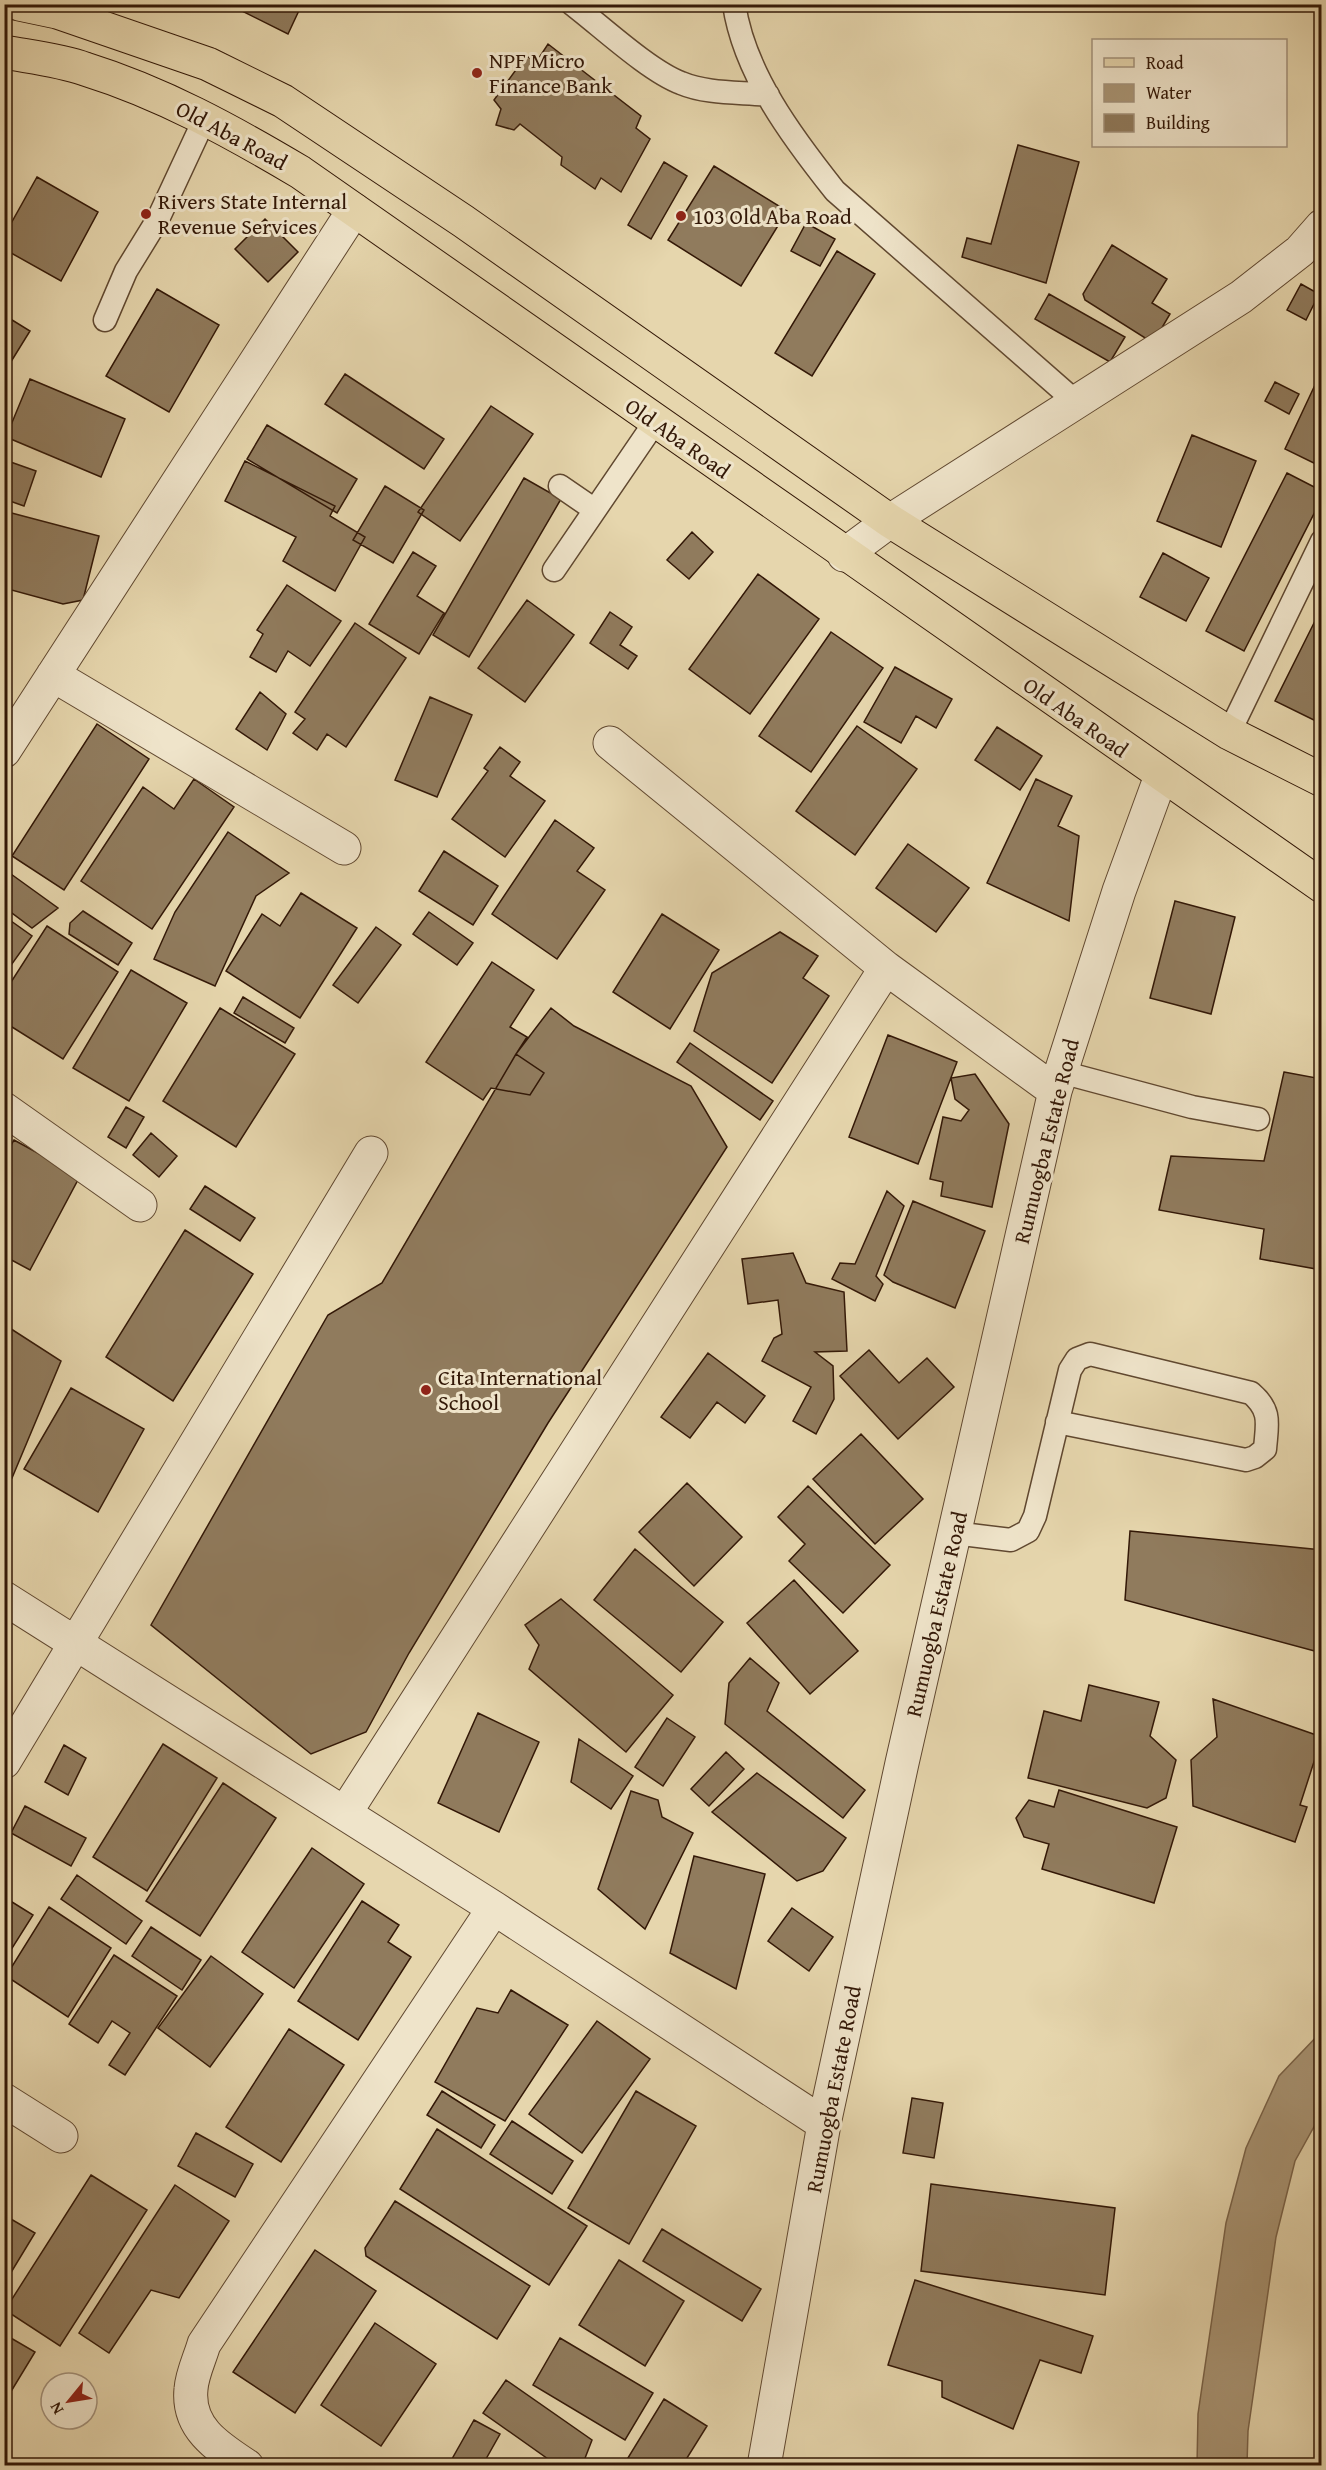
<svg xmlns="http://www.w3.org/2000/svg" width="1326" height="2470" font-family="'Gentium Book Plus',serif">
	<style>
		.water { fill: #a99575; stroke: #7a6349; stroke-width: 1.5 }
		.building { fill: #907b5d; stroke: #331807; stroke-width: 1.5 }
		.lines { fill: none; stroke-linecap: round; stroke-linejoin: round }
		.lane-casing { stroke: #604830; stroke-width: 25 }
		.street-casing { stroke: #604830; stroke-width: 35 }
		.primary-casing { stroke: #331807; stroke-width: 35 }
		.lane { stroke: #efe4ca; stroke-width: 22 }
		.street { stroke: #efe4ca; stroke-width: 33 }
		.primary { stroke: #e6d6ad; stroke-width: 33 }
		.poi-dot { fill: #8f2418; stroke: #efe4ca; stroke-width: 2 }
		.labels { text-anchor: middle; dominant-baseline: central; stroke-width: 6; stroke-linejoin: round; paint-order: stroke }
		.poi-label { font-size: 22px; fill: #331807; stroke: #efe4ca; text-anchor: start }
		.street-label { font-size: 22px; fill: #331807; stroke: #efe4ca }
	</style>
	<rect width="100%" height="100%" fill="#e6d6ad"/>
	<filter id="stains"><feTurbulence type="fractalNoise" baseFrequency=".00333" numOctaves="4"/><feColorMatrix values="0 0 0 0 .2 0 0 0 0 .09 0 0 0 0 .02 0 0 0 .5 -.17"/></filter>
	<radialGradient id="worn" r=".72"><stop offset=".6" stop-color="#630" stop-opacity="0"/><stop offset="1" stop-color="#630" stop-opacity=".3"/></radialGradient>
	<path class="water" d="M1321 2032V2114L1295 2161 1276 2237 1248 2431 1247 2465H1197L1198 2414 1226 2223 1246 2148 1279 2076Z"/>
	<path class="building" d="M228 4H302L288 34Z
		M548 44 641 116 636 128 650 139 621 192 601 178 595 189 561 165 562 157 520 124 514 130 496 125 501 109 494 100 526 56 537 61Z
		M1018 145 1079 162 1046 283 962 257 967 238 991 244Z
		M664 162 687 176 651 239 628 225Z
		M714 166 787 211 741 286 668 240Z
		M37 177 98 212 61 281 4 249V236Z
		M265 219 298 252 268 282 235 249Z
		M806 223 835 239 820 266 791 251Z
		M1112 245 1167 279 1152 303 1170 314 1153 343 1085 300 1083 294Z
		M837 251 875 274 812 376 775 353Z
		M1301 284 1319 294 1306 320 1287 310Z
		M157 289 219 325 169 412 106 376Z
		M1049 294 1125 337 1110 362 1035 319Z
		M4 315 30 331 4 373Z
		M1322 370V467L1285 449Z
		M345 374 444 439 424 469 325 404Z
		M30 379 125 419 101 477 6 437Z
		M1275 382 1299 394 1289 414 1265 401Z
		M491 406 533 434 460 541 418 512Z
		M267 425 357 479 337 513 247 459Z
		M1192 435 1256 461 1221 547 1157 521Z
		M5 460 36 471 24 506 4 499Z
		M245 461 335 506 330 516 365 537 335 591 283 561 296 537 225 501Z
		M1287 473 1322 491V498L1244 651 1206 631Z
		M524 478 561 499 469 657 433 635Z
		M385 486 424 510 393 563 353 540Z
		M4 511 99 536 83 600 63 604 4 588Z
		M692 532 713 552 689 579 667 560Z
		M413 552 436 566 417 596 444 613 419 654 369 624Z
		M1163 553 1209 578 1186 621 1140 597Z
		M758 574 819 619 750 714 689 669Z
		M287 585 341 621 310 666 288 651 276 672 250 657 263 634 257 630Z
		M527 600 574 635 525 702 478 668Z
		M1322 607V724L1275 701Z
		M610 612 632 627 620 645 637 656 628 669 590 643Z
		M355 623 406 658 346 747 327 734 317 750 293 733 305 719 295 712Z
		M831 632 883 668 811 772 759 736Z
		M895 667 952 699 936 728 916 716 901 743 864 722Z
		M260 692 286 714 267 750 236 729Z
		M430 697 472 715 437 797 395 780Z
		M97 724 149 759 64 890 12 856Z
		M857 726 917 769 855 855 796 811Z
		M997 727 1042 756 1020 790 975 760Z
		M500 747 520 762 510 776 545 801 505 857 452 819 488 771 484 768Z
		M194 779 234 807 152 929 81 881 143 787 174 809Z
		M1036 779 1072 796 1058 826 1079 836 1069 921 987 883Z
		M555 820 594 848 577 871 605 890 557 959 492 914Z
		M228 832 289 873 256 896 215 986 154 959 175 912Z
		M908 844 969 888 936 932 876 888Z
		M444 851 498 886 473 925 419 891Z
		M4 869 58 908 32 928 4 907Z
		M301 893 357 928 300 1018 226 971 262 914 280 926Z
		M1175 901 1235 917 1211 1014 1150 998Z
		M83 911 132 943 118 965 69 934 70 923Z
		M429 912 473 943 457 965 413 934Z
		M662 914 719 950 670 1029 613 992Z
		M4 916 32 936 4 975Z
		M47 926 118 972 63 1059 4 1022V993Z
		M376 927 401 945 358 1003 333 985Z
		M780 932 818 956 803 978 829 996 772 1083 694 1031 712 973Z
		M492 962 534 990 510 1027 527 1037 516 1054 544 1073 530 1095 491 1088 483 1100 426 1062Z
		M131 970 187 1003 129 1101 73 1068Z
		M243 997 294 1028 285 1043 234 1013Z
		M220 1008 295 1054 236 1147 163 1101Z
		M551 1008 574 1026 691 1086 727 1147 548 1423 409 1653 366 1732 311 1754 151 1625 328 1315 382 1283 516 1054Z
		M888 1035 957 1062 918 1164 849 1137Z
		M690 1043 773 1101 760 1120 677 1062Z
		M1284 1072 1322 1079V1270L1260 1259 1264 1229 1159 1210 1171 1156 1264 1161Z
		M975 1074 1009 1124 992 1207 941 1196 943 1182 930 1179 943 1117 961 1121 969 1110 955 1099 951 1078Z
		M126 1107 144 1117 126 1148 108 1137Z
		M151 1133 177 1156 159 1177 133 1155Z
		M14 1140 80 1176 30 1270 4 1256V1158Z
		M205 1186 255 1218 240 1241 190 1209Z
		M887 1191 904 1206 876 1276 883 1284 875 1301 832 1279 840 1263 855 1264Z
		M913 1201 985 1231 955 1308 893 1282 884 1275Z
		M185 1230 253 1274 173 1401 106 1357Z
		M793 1253 806 1283 844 1292 847 1351 815 1352 833 1366 834 1399 816 1434 793 1421 811 1387 762 1361 774 1338 782 1334 778 1300 748 1304 742 1259Z
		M5 1325 61 1361 12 1478 4 1471Z
		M869 1350 899 1383 927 1358 954 1387 898 1439 840 1376Z
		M708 1353 765 1396 745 1423 717 1402 690 1438 661 1417Z
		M71 1388 144 1429 98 1512 24 1469Z
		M861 1434 923 1499 875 1544 813 1479Z
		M687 1483 742 1537 694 1586 639 1532Z
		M808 1486 890 1565 843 1613 789 1561 805 1544 778 1517Z
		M1130 1531 1322 1550V1653L1125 1600Z
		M635 1549 723 1622 681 1672 594 1600Z
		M794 1580 858 1651 810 1694 747 1623Z
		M561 1599 673 1695 626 1752 529 1669 539 1645 525 1625Z
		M750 1658 779 1683 767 1711 865 1790 843 1818 725 1724 729 1683Z
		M1089 1685 1159 1702 1150 1736 1176 1760 1166 1798 1147 1808 1028 1778 1044 1711 1081 1721Z
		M1213 1699 1322 1737 1300 1805 1307 1807 1295 1842 1193 1806 1191 1760 1217 1737Z
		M478 1713 539 1742 499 1832 438 1803Z
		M667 1718 695 1737 663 1786 635 1767Z
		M579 1739 633 1776 611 1809 571 1782Z
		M163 1744 217 1778 147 1891 93 1857Z
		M64 1745 86 1758 68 1795 45 1782Z
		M726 1752 744 1769 709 1806 691 1789Z
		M757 1773 846 1838 823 1871 797 1881 712 1812Z
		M223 1783 276 1818 200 1936 146 1901Z
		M1059 1790 1177 1827 1154 1903 1042 1869 1049 1844 1024 1837 1016 1818 1029 1800 1054 1807Z
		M631 1791 658 1800 662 1817 693 1833 645 1929 598 1889Z
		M25 1806 86 1838 71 1866 11 1833Z
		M312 1848 364 1884 294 1988 242 1952Z
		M694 1856 765 1874 736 1989 670 1953Z
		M77 1875 142 1921 126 1944 61 1899Z
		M4 1897 33 1915 4 1961Z
		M362 1901 399 1925 388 1942 411 1957 358 2040 298 2001Z
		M49 1907 111 1948 68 2017 6 1976Z
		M792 1908 833 1937 809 1971 768 1941Z
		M151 1927 201 1960 182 1990 132 1956Z
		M114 1955 177 1996 125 2075 109 2065 130 2033 112 2021 98 2043 69 2024Z
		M211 1956 263 1994 210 2067 158 2028Z
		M511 1990 568 2025 505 2121 435 2082 477 2008 498 2013Z
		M597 2021 650 2059 582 2153 529 2114Z
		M289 2029 344 2065 281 2162 226 2127Z
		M442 2091 495 2125 481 2148 427 2115Z
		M636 2091 696 2126 629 2244 568 2208Z
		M912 2098 943 2103 934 2158 903 2153Z
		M512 2121 573 2161 552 2194 490 2154Z
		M437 2129 587 2226 549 2285 400 2189Z
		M196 2133 253 2164 235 2197 178 2166Z
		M91 2175 147 2210 60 2346 5 2310Z
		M931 2184 1115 2208 1105 2295 921 2271Z
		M175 2185 229 2221 179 2298 151 2290 109 2353 79 2333Z
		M395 2201 530 2286 497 2339 366 2256 365 2248Z
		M4 2215 35 2233 4 2284Z
		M662 2229 761 2289 742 2321 643 2261Z
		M315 2250 376 2291 295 2413 233 2372Z
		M619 2260 684 2301 645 2366 579 2325Z
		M915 2280 1093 2336 1081 2373 1040 2360 1013 2429 942 2397V2381L888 2365Z
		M375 2323 436 2364 381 2446 321 2405Z
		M4 2334 35 2352 4 2403Z
		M560 2338 653 2393 625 2440 533 2385Z
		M506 2380 592 2440 582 2466H558L483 2413Z
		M664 2399 707 2426 682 2466H623Z
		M474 2420 500 2434 482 2466H448Z"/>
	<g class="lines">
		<defs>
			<path id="lane" d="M572 4C601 26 649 71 681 83 707 94 740 92 768 95
				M734 4C744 73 792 137 835 191L1076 402
				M105 320 126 271 158 219 205 118
				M560 486 595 510
				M554 570 655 422
				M1229 733 1322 541
				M1061 1072 1192 1107 1258 1119
				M954 1533 1011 1540 1028 1531 1035 1516 1070 1370 1077 1359 1090 1354 1251 1393C1272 1411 1267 1424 1265 1449L1255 1457 1246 1460 1057 1422"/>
			<path id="street" d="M844 555 890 521 1241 297 1300 251 1322 226
				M53 675 344 848
				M610 743 886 968 1055 1091
				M4 751 354 210
				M4 1109 140 1205
				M4 1598 494 1908 824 2124
				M4 1762 371 1153
				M345 1813 886 968
				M4 2100 61 2136
				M247 2466C218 2447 187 2428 191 2389 192 2374 200 2358 204 2344L494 1908
				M764 2466 824 2124 902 1763 1055 1091 1119 891 1161 776"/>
			<path id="primary" d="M19 4 57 12 208 64 283 101 463 221 890 521 1229 733 1322 780
				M4 52C31 57 60 60 85 69 162 93 231 131 300 172L1322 886"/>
		</defs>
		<use href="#lane" class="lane-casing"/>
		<use href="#street" class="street-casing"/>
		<use href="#primary" class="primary-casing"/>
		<use href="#lane" class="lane"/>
		<use href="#street" class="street"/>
		<use href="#primary" class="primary"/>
	</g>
	<g class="poi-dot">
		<circle cx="477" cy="73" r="6"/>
		<circle cx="146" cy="214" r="6"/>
		<circle cx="681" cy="216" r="6"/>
		<circle cx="426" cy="1390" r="6"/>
	</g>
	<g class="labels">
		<g class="poi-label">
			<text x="489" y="60">NPF Micro<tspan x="489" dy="25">Finance Bank</tspan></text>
			<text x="158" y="201">Rivers State Internal<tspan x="158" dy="25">Revenue Services</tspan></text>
			<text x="693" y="216">103 Old Aba Road</text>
			<text x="438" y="1377">Cita International<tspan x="438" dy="25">School</tspan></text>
		</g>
		<g class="street-label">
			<text transform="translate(232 135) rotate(28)">Old Aba Road</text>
			<text transform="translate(678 438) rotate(35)">Old Aba Road</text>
			<text transform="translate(1076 717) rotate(35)">Old Aba Road</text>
			<text transform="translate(1046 1141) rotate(-76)">Rumuogba Estate Road</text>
			<text transform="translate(936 1614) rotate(-77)">Rumuogba Estate Road</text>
			<text transform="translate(833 2089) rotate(-79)">Rumuogba Estate Road</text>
		</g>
	</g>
	<rect width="1326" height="2470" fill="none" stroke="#e6d6ad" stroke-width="24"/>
	<rect x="6" y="6" width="1314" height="2458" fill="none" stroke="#331807" stroke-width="3"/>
	<rect x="12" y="12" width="1302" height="2446" fill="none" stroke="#331807" stroke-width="1.5"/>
	<rect x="1092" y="39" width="195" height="108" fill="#efe4ca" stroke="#a4927c" stroke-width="1.5"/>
	<rect x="1104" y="58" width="30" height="9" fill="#e6d6ad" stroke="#a4927c" stroke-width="1.5"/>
	<text x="1146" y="69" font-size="18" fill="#331807">Road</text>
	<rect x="1104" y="84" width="30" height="18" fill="#a99575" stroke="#a4927c" stroke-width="1.5"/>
	<text x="1146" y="99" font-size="18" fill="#331807">Water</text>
	<rect x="1104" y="114" width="30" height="18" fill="#907b5d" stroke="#a4927c" stroke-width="1.5"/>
	<text x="1146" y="129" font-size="18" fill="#331807">Building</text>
	<g transform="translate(69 2401) rotate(240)"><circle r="28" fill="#efe4ca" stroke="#a4927c" stroke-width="1.5"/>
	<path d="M0-4.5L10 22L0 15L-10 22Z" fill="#8f2418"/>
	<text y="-9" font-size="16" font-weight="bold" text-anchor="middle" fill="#331807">N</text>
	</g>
	<rect width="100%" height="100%" filter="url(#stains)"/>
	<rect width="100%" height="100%" fill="url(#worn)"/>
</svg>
